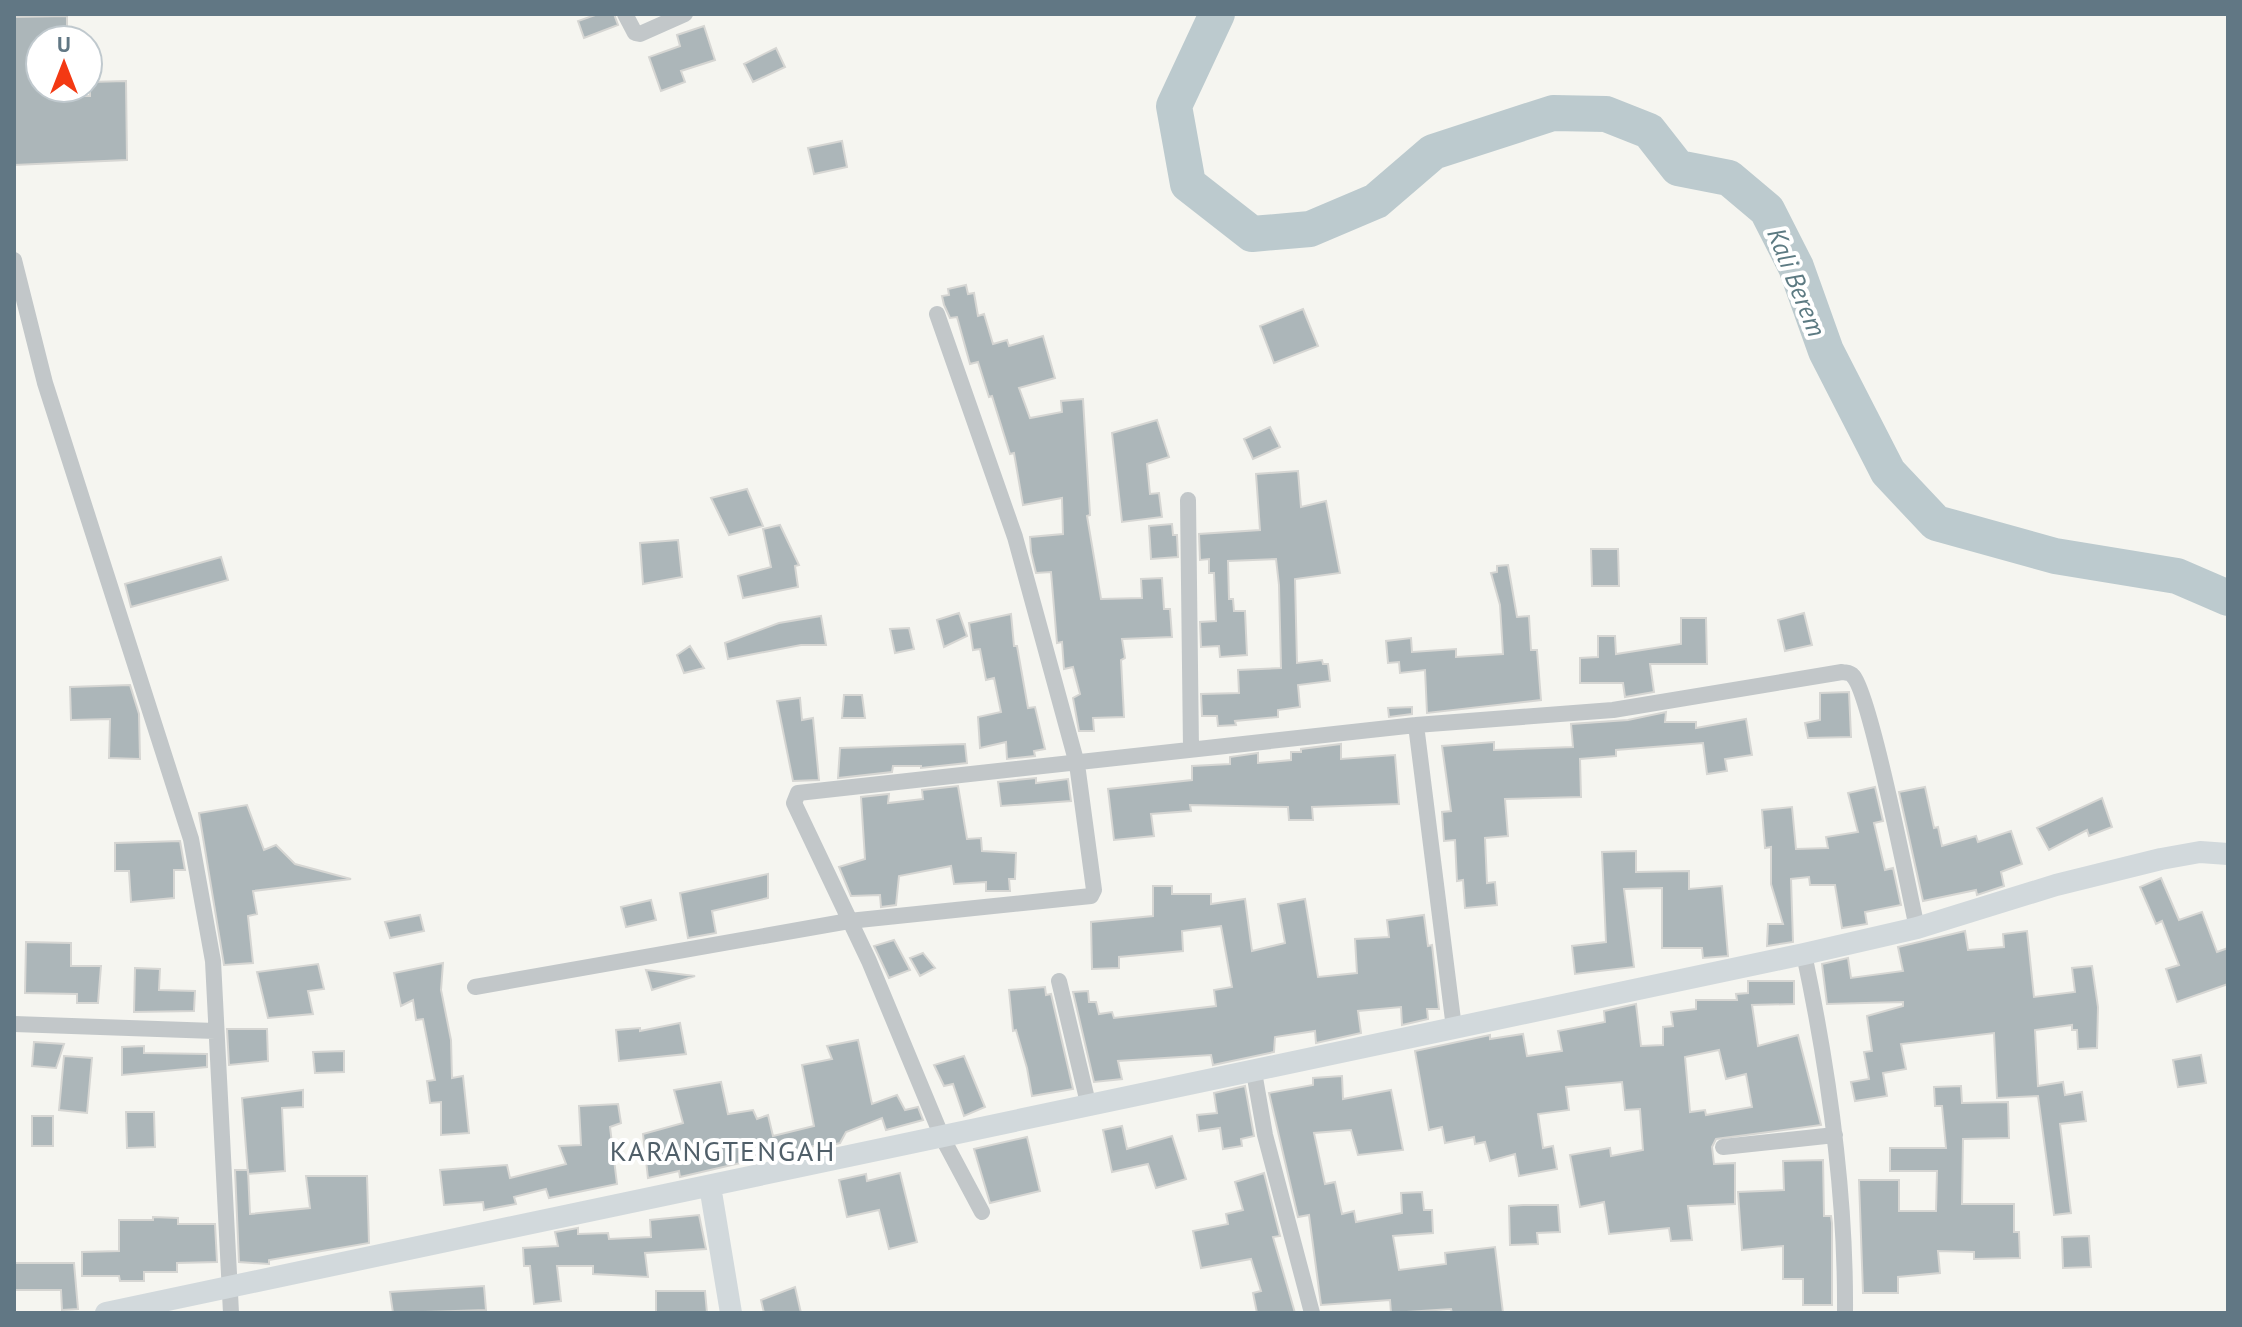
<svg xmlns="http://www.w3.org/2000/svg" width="2242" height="1327" font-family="'PT Sans',sans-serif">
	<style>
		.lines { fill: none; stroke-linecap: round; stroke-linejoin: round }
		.river { stroke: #bccace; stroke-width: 36 }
		.building { fill: #acb6b9; stroke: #d6d6d3; stroke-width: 2; fill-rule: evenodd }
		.street { stroke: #c2c7c9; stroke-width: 16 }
		.secondary { stroke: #d2d9dc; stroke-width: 22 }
		.labels { text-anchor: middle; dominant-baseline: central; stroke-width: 8; stroke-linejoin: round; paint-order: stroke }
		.water-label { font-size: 26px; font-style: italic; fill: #5c7a82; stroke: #fff }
		.quarter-label { font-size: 28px; letter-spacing: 2px; fill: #505f69; stroke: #fff }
	</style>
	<rect width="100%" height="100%" fill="#f5f5f0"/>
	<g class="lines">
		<path class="river" d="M1217 14 1174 106 1188 184 1252 234 1310 229 1376 201 1433 152 1553 113 1606 114 1649 131 1678 168 1729 178 1767 210 1796 267 1826 351 1888 472 1936 523 2055 556 2177 576 2228 598"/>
	</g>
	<path class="building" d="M598 14H614L618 25 584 38 578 21Z
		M67 16V32L48 33V40H40V88H49V96H90V82L126 81 127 160 14 165V17Z
		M704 26 715 60 681 71 685 82 661 91 649 57 680 46 677 35Z
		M776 48 785 67 753 82 744 64Z
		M842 141 847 167 814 174 808 148Z
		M966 285 968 294 974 293 978 316 984 314 993 344 1007 340 1009 346 1043 336 1055 378 1019 388 1030 418 1062 412 1061 401 1083 399 1090 515 1087 516 1101 599 1142 598 1141 579 1162 578 1164 609H1170L1172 637 1122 639 1125 658 1121 660 1124 717 1093 718 1094 731H1079L1073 698 1080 694 1073 667 1064 669 1062 642 1057 643 1051 572 1036 573 1031 552 1030 537 1063 534 1062 498 1023 505 1014 453 1010 454 992 396 989 397 978 362 970 364 957 317 950 318 944 305 942 296 949 295 948 289Z
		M1303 309 1318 346 1274 363 1260 326Z
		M1157 420 1169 457 1147 464 1150 494 1159 493 1162 517 1122 522 1112 433Z
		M1270 427 1280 447 1253 459 1244 439Z
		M1298 471 1301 507 1326 501 1340 573 1295 579 1297 663 1322 660 1323 664H1328L1330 681 1298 685 1300 707 1278 710V717L1235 721 1236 725 1218 726 1217 716H1202L1201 694 1239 693 1238 670 1281 668 1279 585 1276 559 1228 561 1229 599H1233L1234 611H1245L1247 655 1220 657 1219 646 1201 647 1200 622 1216 621 1214 573H1209V559L1200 560 1199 534 1260 530 1256 474Z
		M747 489 763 526 729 535 711 498Z
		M1172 524 1173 535H1177L1178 557 1151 559 1149 526Z
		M780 525 799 565 795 566 798 587 743 598 738 576 771 567 763 529Z
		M678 540 682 577 643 584 640 543Z
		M1591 549H1618L1619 586H1592Z
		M221 557 228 580 131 607 125 584Z
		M1508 565 1517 617 1529 616 1531 650H1537L1541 700 1427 713 1425 670 1400 673 1399 662 1388 663 1386 641 1411 638 1412 652 1456 649V657L1503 654 1500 605 1491 573 1497 572V566Z
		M959 613 967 636 944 647 937 620Z
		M1804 613 1812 645 1785 651 1778 620Z
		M1011 614 1014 646H1017L1028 708 1035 707 1045 749 1034 751 1035 756 1007 759 1006 742 980 748 978 717 1001 712 994 678 986 680 980 649 973 650 969 623Z
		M821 616 826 645H801L728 659 725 643 779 623Z
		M1681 618H1706L1707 664H1650L1654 692 1625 697 1623 683H1580V658L1598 657V636H1615L1616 654 1681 644Z
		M909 628 914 649 895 653 890 629Z
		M690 646 704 668 684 673 677 655Z
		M130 685 139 714 140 759 109 758 110 719 71 720 70 687Z
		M1849 692 1851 737 1808 738 1805 723 1820 720V693Z
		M844 695H862L865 718H842Z
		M800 698 802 720 813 718 819 780 793 781 777 701Z
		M1412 707V714L1389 717 1388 708Z
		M1666 712 1665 722H1696V728L1746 719 1752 755 1725 759 1727 771 1707 774 1703 743 1616 750V756L1580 759 1581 797 1505 799 1508 836 1485 838 1487 883 1495 882 1497 905 1465 908 1463 880 1457 881 1455 840 1444 841 1442 812 1451 811 1442 746 1494 742V750L1573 747 1571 724 1628 720Z
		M965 744 967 763 921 768V766H893L892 772 838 778 840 748Z
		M1341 744V759L1395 755 1399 804 1312 807 1313 820H1289L1288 807 1190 805 1191 811 1151 814 1154 836 1114 840 1108 789 1192 780V766L1230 764V757L1258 753V763L1291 760V752H1301V749Z
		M1036 778V783L1068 779 1071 801 1001 806 998 782Z
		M958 786 967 839 981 838 982 851 1016 853 1015 879H1009L1010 891H986V882L954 884 951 866 899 876 896 905 881 907 880 895 851 896 839 867 865 859 861 797 889 794 888 803 923 799 922 790Z
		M1875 787 1883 821 1874 823 1885 870 1893 868 1901 905 1865 912 1867 924 1842 928 1835 885H1810L1809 877 1791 879 1793 942 1767 946 1768 924H1783L1771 884V847L1765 848 1762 810 1792 807 1796 849 1828 848 1826 837 1858 832 1848 793Z
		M1925 787 1934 828 1938 827 1942 846 1976 836 1978 842 2011 831 2022 864 2001 872 2004 886 1977 895 1976 890 1923 901 1899 792Z
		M2102 798 2112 827 2089 836 2087 830 2049 850 2037 828Z
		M247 805 264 850 276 845 295 864 351 879 253 891 257 914 248 916 253 963 224 965 199 813Z
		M180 841 185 870H174V898L131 902 129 871H115V843Z
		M1636 851V872L1689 871V889L1722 886 1728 956 1703 958 1702 948H1662V888L1624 889 1634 967 1575 974 1572 946 1606 942 1602 852Z
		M768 874V898L712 911 716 933 688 938 680 893Z
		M2161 878 2179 920 2202 912 2217 952 2228 948V984L2177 1002 2166 969 2179 965 2162 921 2156 924 2140 887Z
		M1153 886H1172V894H1211V904L1245 899 1252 951 1285 943 1278 904 1305 899 1318 977 1357 973 1355 939 1389 937 1387 920 1424 915 1428 946 1432 945 1439 1009H1427L1428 1019 1402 1025 1401 1007 1358 1011 1361 1033 1316 1043 1315 1031 1275 1037 1274 1052 1213 1065 1211 1055 1118 1061 1122 1079 1094 1082 1073 992 1088 991 1089 1002H1096L1099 1014 1112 1012 1114 1018 1216 1006 1214 990 1232 987 1221 926 1182 931 1183 951 1119 957V968L1092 969 1091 922 1153 916Z
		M651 900 656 920 626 927 621 907Z
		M420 915 424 931 390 938 385 922Z
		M1965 931 1968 950 2004 947 2003 934 2027 931 2034 997 2075 992 2072 968 2092 966 2098 1007 2097 1048 2078 1049 2077 1030H2072V1025L2035 1030 2038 1086 2063 1082 2065 1095 2082 1092 2086 1121 2060 1124 2071 1213 2054 1215 2038 1096 1997 1098 1994 1033 1901 1044 1906 1069 1883 1073 1887 1096 1855 1101 1851 1082 1869 1079 1864 1052 1872 1051 1867 1016 1903 1006V1002L1827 1004 1822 964 1848 958 1851 978 1903 971 1898 947Z
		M894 940 910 970 889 978 874 946Z
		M26 942 71 943V966H101L98 1003H77V994L25 993Z
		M923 953 935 968 920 976 910 958Z
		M443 963 441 990 451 1040 452 1078 463 1076 469 1133 441 1135V1102L430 1103 427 1081 435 1080 423 1019 416 1020 413 1000 401 1006 394 973Z
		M318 964 324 989 308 991 313 1014 268 1018 257 972Z
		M135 968 160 969 159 990 195 991 194 1011 134 1012Z
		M646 970 695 976 652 990Z
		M1748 981H1794V1004L1752 1005 1758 1046 1798 1035 1821 1125 1716 1139 1712 1147 1714 1164 1735 1163V1204L1688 1206 1692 1240 1671 1241 1669 1228 1609 1234 1604 1202 1580 1207 1570 1155 1610 1148 1611 1156 1643 1150 1640 1109 1625 1110 1622 1082 1566 1087 1569 1110 1538 1114 1543 1148 1553 1146 1557 1169 1519 1176 1515 1154 1490 1161 1485 1142 1475 1144 1474 1137 1445 1143 1442 1127 1429 1130 1415 1051 1490 1035V1039L1523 1034 1527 1056 1562 1051 1558 1031 1605 1022 1604 1011 1636 1004 1641 1046 1663 1045V1027L1673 1026 1671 1012 1696 1009V1000H1737L1736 994 1748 993ZM1719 1050 1726 1079 1746 1074 1752 1107 1706 1115 1705 1110 1690 1112 1685 1057Z
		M1045 987 1046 995 1051 994 1073 1089 1032 1096 1027 1068 1016 1030 1013 1031 1009 990Z
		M680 1023 686 1054 619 1061 616 1030 640 1028V1031Z
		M227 1029H267L268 1061 229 1065Z
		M858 1040 872 1104 897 1095 905 1110 918 1107 923 1120 886 1130 882 1118 846 1132 840 1143 818 1148V1145L680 1177 679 1171 648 1178 643 1134 683 1123 674 1090 721 1082 728 1114 753 1110 757 1119 768 1115 773 1136 814 1126 802 1065 832 1059 827 1046Z
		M34 1042 64 1044 56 1068 32 1066Z
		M144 1046V1053L207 1054V1067L122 1075V1047Z
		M344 1051V1072L315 1073 313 1052Z
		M2201 1055 2206 1083 2178 1087 2173 1060Z
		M64 1056 92 1058 87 1113 59 1110Z
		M964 1056 985 1107 964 1116 953 1084 944 1086 934 1065Z
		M1342 1076 1343 1099 1391 1090 1403 1150 1358 1155 1351 1130 1314 1133 1325 1184 1335 1182 1342 1214 1354 1211 1356 1222 1402 1213 1401 1193 1422 1192 1424 1210H1432L1433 1233 1393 1236 1399 1270 1446 1264 1445 1253 1495 1247 1503 1313H1452L1451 1309 1391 1313 1390 1300 1321 1305 1309 1215 1298 1217 1269 1093 1313 1085V1078Z
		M1245 1086 1254 1136 1241 1139 1242 1146 1223 1149 1220 1128 1199 1131 1197 1115 1217 1113 1214 1093Z
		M1961 1086 1962 1103 2008 1102 2009 1138 1963 1139 1962 1204H2014V1232H2019L2020 1258 1974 1259V1252L1938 1251 1940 1273 1898 1277V1293H1863L1859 1180H1899V1211H1936L1937 1171H1890V1148H1946L1942 1106H1935L1934 1087Z
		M303 1090V1107L282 1108 285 1171 248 1174 242 1098Z
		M618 1104 621 1123 610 1127 617 1184 549 1198 546 1189 514 1197 516 1204 484 1210 483 1202 444 1205 440 1170 507 1165 510 1178 566 1164 559 1146 581 1145 579 1106Z
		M126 1112H154L155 1147 127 1148Z
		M32 1116H53V1146H32Z
		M1122 1126 1127 1149 1172 1136 1186 1179 1156 1188 1148 1164 1112 1172 1103 1130Z
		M1027 1137 1040 1191 990 1203 974 1149Z
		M1823 1160 1824 1216H1831L1832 1223V1305H1803V1279H1783V1246L1742 1250 1738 1192 1784 1190 1783 1161Z
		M235 1170H248L250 1214 310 1208 306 1176H367L369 1243 269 1260V1264L239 1262Z
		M900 1173 917 1242 889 1249 879 1210 847 1217 839 1180 866 1174 867 1181Z
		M1264 1173 1280 1236 1273 1237 1295 1313H1257L1253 1293 1261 1291 1251 1259 1201 1268 1193 1231 1228 1224 1226 1214 1243 1210 1235 1182Z
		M1523 1205H1558L1560 1232 1537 1233 1538 1244 1510 1245 1509 1206Z
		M699 1215 706 1249 645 1253 648 1277 593 1274V1266H557L561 1301 534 1304 530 1266H524L523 1248 558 1246 555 1232 578 1228V1234L608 1233 609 1239 651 1237 650 1220Z
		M153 1217 178 1218V1224H215L217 1262 177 1263V1272H144V1281H120L119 1276H82V1252L119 1251V1220H153Z
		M2089 1236 2091 1267 2063 1268 2062 1237Z
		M14 1263H74L78 1309 62 1310 61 1290H14Z
		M484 1286 486 1310 393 1313 390 1292Z
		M795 1287 801 1313H764L761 1300Z
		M656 1291H705L707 1313H656Z"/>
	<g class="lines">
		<path class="street" d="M625 14 635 33 640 34 685 14
			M14 260 45 383 191 839 213 961 231 1313
			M1188 500 1191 749
			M1416 725 1454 1028
			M1804 954C1829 1072 1846 1192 1845 1313
			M1059 981 1088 1103
			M475 987 849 921 1091 896 1094 890 1077 764 1015 537 937 314
			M14 1024 215 1031
			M1254 1072 1265 1135 1312 1313
			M1723 1147 1835 1135
			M982 1212 942 1137 869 961 794 803 798 793 1416 725 1613 710 1842 672C1847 673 1850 672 1853 676 1870 693 1909 891 1917 928"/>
		<path class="secondary" d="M710 1186 731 1313
			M106 1313 1804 954 1917 928 2056 885 2161 859 2200 852 2228 854"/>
	</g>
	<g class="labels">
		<g class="water-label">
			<text transform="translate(1797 282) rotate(68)">Kali Berem</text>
		</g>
		<g class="quarter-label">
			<text x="723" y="1150">KARANGTENGAH</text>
		</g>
	</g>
	<rect width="2242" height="1327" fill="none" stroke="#617784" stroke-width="32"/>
	<g transform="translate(64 64)"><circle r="38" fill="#ffffff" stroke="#c0c9ce" stroke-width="2"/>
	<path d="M0-6L14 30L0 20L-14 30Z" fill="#f33913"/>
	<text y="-12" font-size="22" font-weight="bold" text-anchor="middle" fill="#617784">U</text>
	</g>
</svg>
